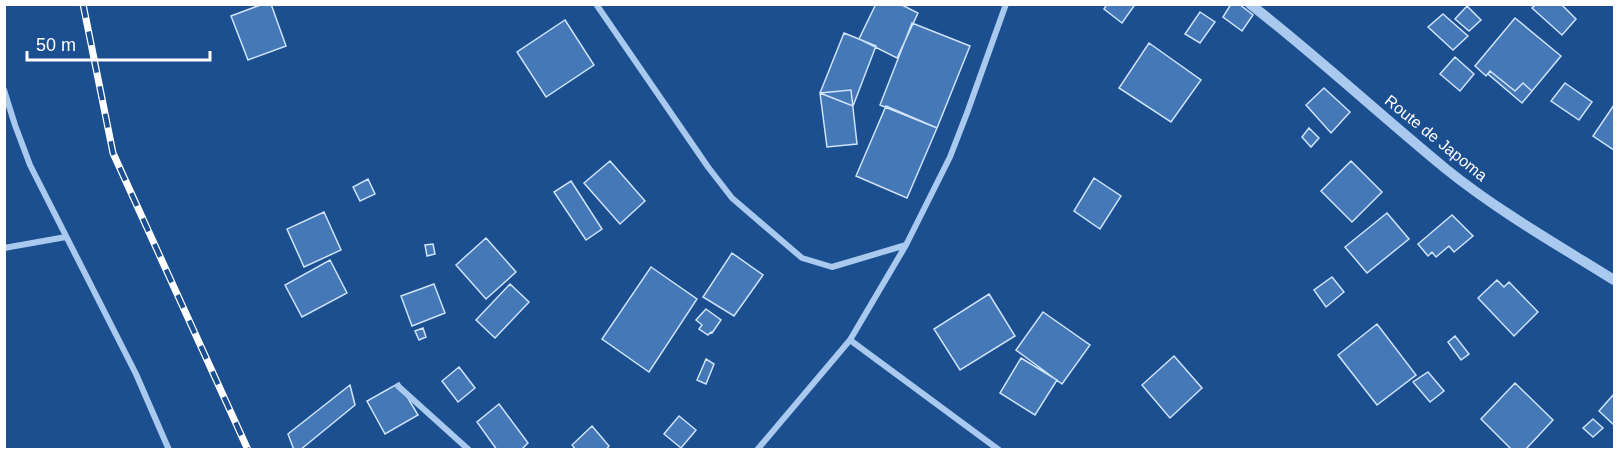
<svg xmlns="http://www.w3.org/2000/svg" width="1619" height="454" font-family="Helvetica,sans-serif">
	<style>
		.building { fill: #4478b7; stroke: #cfe3fa; stroke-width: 1.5 }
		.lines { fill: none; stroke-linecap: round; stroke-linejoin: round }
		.minor { stroke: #a9c9ee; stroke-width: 6 }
		.tertiary { stroke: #a9c9ee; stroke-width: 10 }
		.rail-casing { stroke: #fff; stroke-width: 7 }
		.rail { stroke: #1b4f8f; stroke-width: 4.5; stroke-dasharray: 14; stroke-linecap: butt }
		.labels { text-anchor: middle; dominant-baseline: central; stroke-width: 5; stroke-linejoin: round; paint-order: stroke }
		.street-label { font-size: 16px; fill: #fff; stroke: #1b4f8f }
	</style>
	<rect width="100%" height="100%" fill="#1b4f8f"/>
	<path class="building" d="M263 4H271L286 46 248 60 231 16Z
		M876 4H900L918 13 897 58 859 39Z
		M1107 4H1133L1134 6 1122 23 1104 9Z
		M1231 4H1239L1253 15 1242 31 1223 17Z
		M1536 4H1561L1576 19 1562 35 1532 8Z
		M1467 6 1481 20 1469 31 1455 19Z
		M1200 12 1215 22 1200 43 1185 34Z
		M1443 14 1468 36 1453 50 1428 27Z
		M1515 18 1561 56 1532 91 1523 83 1515 91 1490 71 1486 76 1475 66Z
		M565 20 594 65 546 97 517 52Z
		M912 23 970 46 937 128 880 105Z
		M844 33 876 46 853 106 820 93Z
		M1149 43 1201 80 1171 122 1119 88Z
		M1455 57 1474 74 1460 91 1440 74Z
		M1490 71 1515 91 1523 83 1532 91 1522 103 1488 74Z
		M1565 83 1592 102 1579 120 1551 101Z
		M1324 88 1350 112 1331 133 1306 105Z
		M851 90 857 144 827 147 820 93Z
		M1614 105V150L1593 136Z
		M886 106 937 128 907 198 856 176Z
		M1309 128 1319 138 1311 147 1302 137Z
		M610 161 645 201 620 224 584 183Z
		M1351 161 1382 192 1352 222 1321 191Z
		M1094 178 1121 196 1100 229 1074 211Z
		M368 179 375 194 360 201 353 187Z
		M571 181 602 229 586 240 554 192Z
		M324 212 341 250 304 267 287 229Z
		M1387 213 1409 239 1367 273 1345 247Z
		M1452 215 1473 236 1454 252 1449 246 1436 257 1432 252 1428 256 1418 244Z
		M486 238 516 272 486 299 456 265Z
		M433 244 435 254 427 256 425 245Z
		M732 253 763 275 734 316 703 297Z
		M330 260 347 293 302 317 285 285Z
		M651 267 697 299 649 372 602 339Z
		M1332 277 1344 292 1326 307 1314 290Z
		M1497 280 1504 287 1509 282 1538 312 1514 336 1478 298Z
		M434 284 445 313 412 326 401 296Z
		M510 284 529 302 495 338 476 320Z
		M989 294 1015 336 960 370 934 329Z
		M706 309 721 320 712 333 711 332 708 335 699 329 702 325 696 320Z
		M1043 312 1090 345 1062 384 1016 350Z
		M1377 324 1416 375 1377 405 1338 355Z
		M423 328 426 337 419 340 415 331Z
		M1455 336 1469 354 1461 360 1448 342Z
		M1174 356 1202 388 1170 418 1142 385Z
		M1021 358 1057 380 1035 415 1000 393Z
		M706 359 714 364 706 384 697 380Z
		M459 367 475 388 458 402 442 381Z
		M1428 372 1444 391 1430 402 1413 382Z
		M399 383 418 415 385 434 367 401Z
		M1515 383 1553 420 1525 450H1512L1481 419Z
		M350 385 355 405 300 450H294L288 434Z
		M1614 394V425L1599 411Z
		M499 404 528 443 521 450H497L477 422Z
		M679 416 696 430 681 448 664 434Z
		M1593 419 1603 428 1593 437 1583 428Z
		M592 426 609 446 606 450H576L572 445Z"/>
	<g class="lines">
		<path class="minor" d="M596 4 708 167 732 198 802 258 832 267 906 245
			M4 90 15 125 30 165 136 374 169 450
			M4 248 66 237
			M850 340 999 450
			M398 386 469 450
			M757 450 850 340 906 245 950 157 967 113 1006 4"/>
		<path class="tertiary" d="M1250 4C1318 57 1380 115 1446 169 1498 211 1558 245 1614 280"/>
		<defs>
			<path id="rail" d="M83 4 113 153 248 450"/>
		</defs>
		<use href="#rail" class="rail-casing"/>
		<use href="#rail" class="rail"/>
	</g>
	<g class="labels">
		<g class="street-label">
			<text transform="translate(1436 138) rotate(39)">Route de Japoma</text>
		</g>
	</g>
	<rect width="1619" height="454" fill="none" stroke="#ffffff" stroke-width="12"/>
	<path d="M27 51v9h183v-9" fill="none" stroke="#ffffff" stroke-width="3"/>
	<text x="36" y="51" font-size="18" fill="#ffffff" stroke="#1b4f8f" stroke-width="4.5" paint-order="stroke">50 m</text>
</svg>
